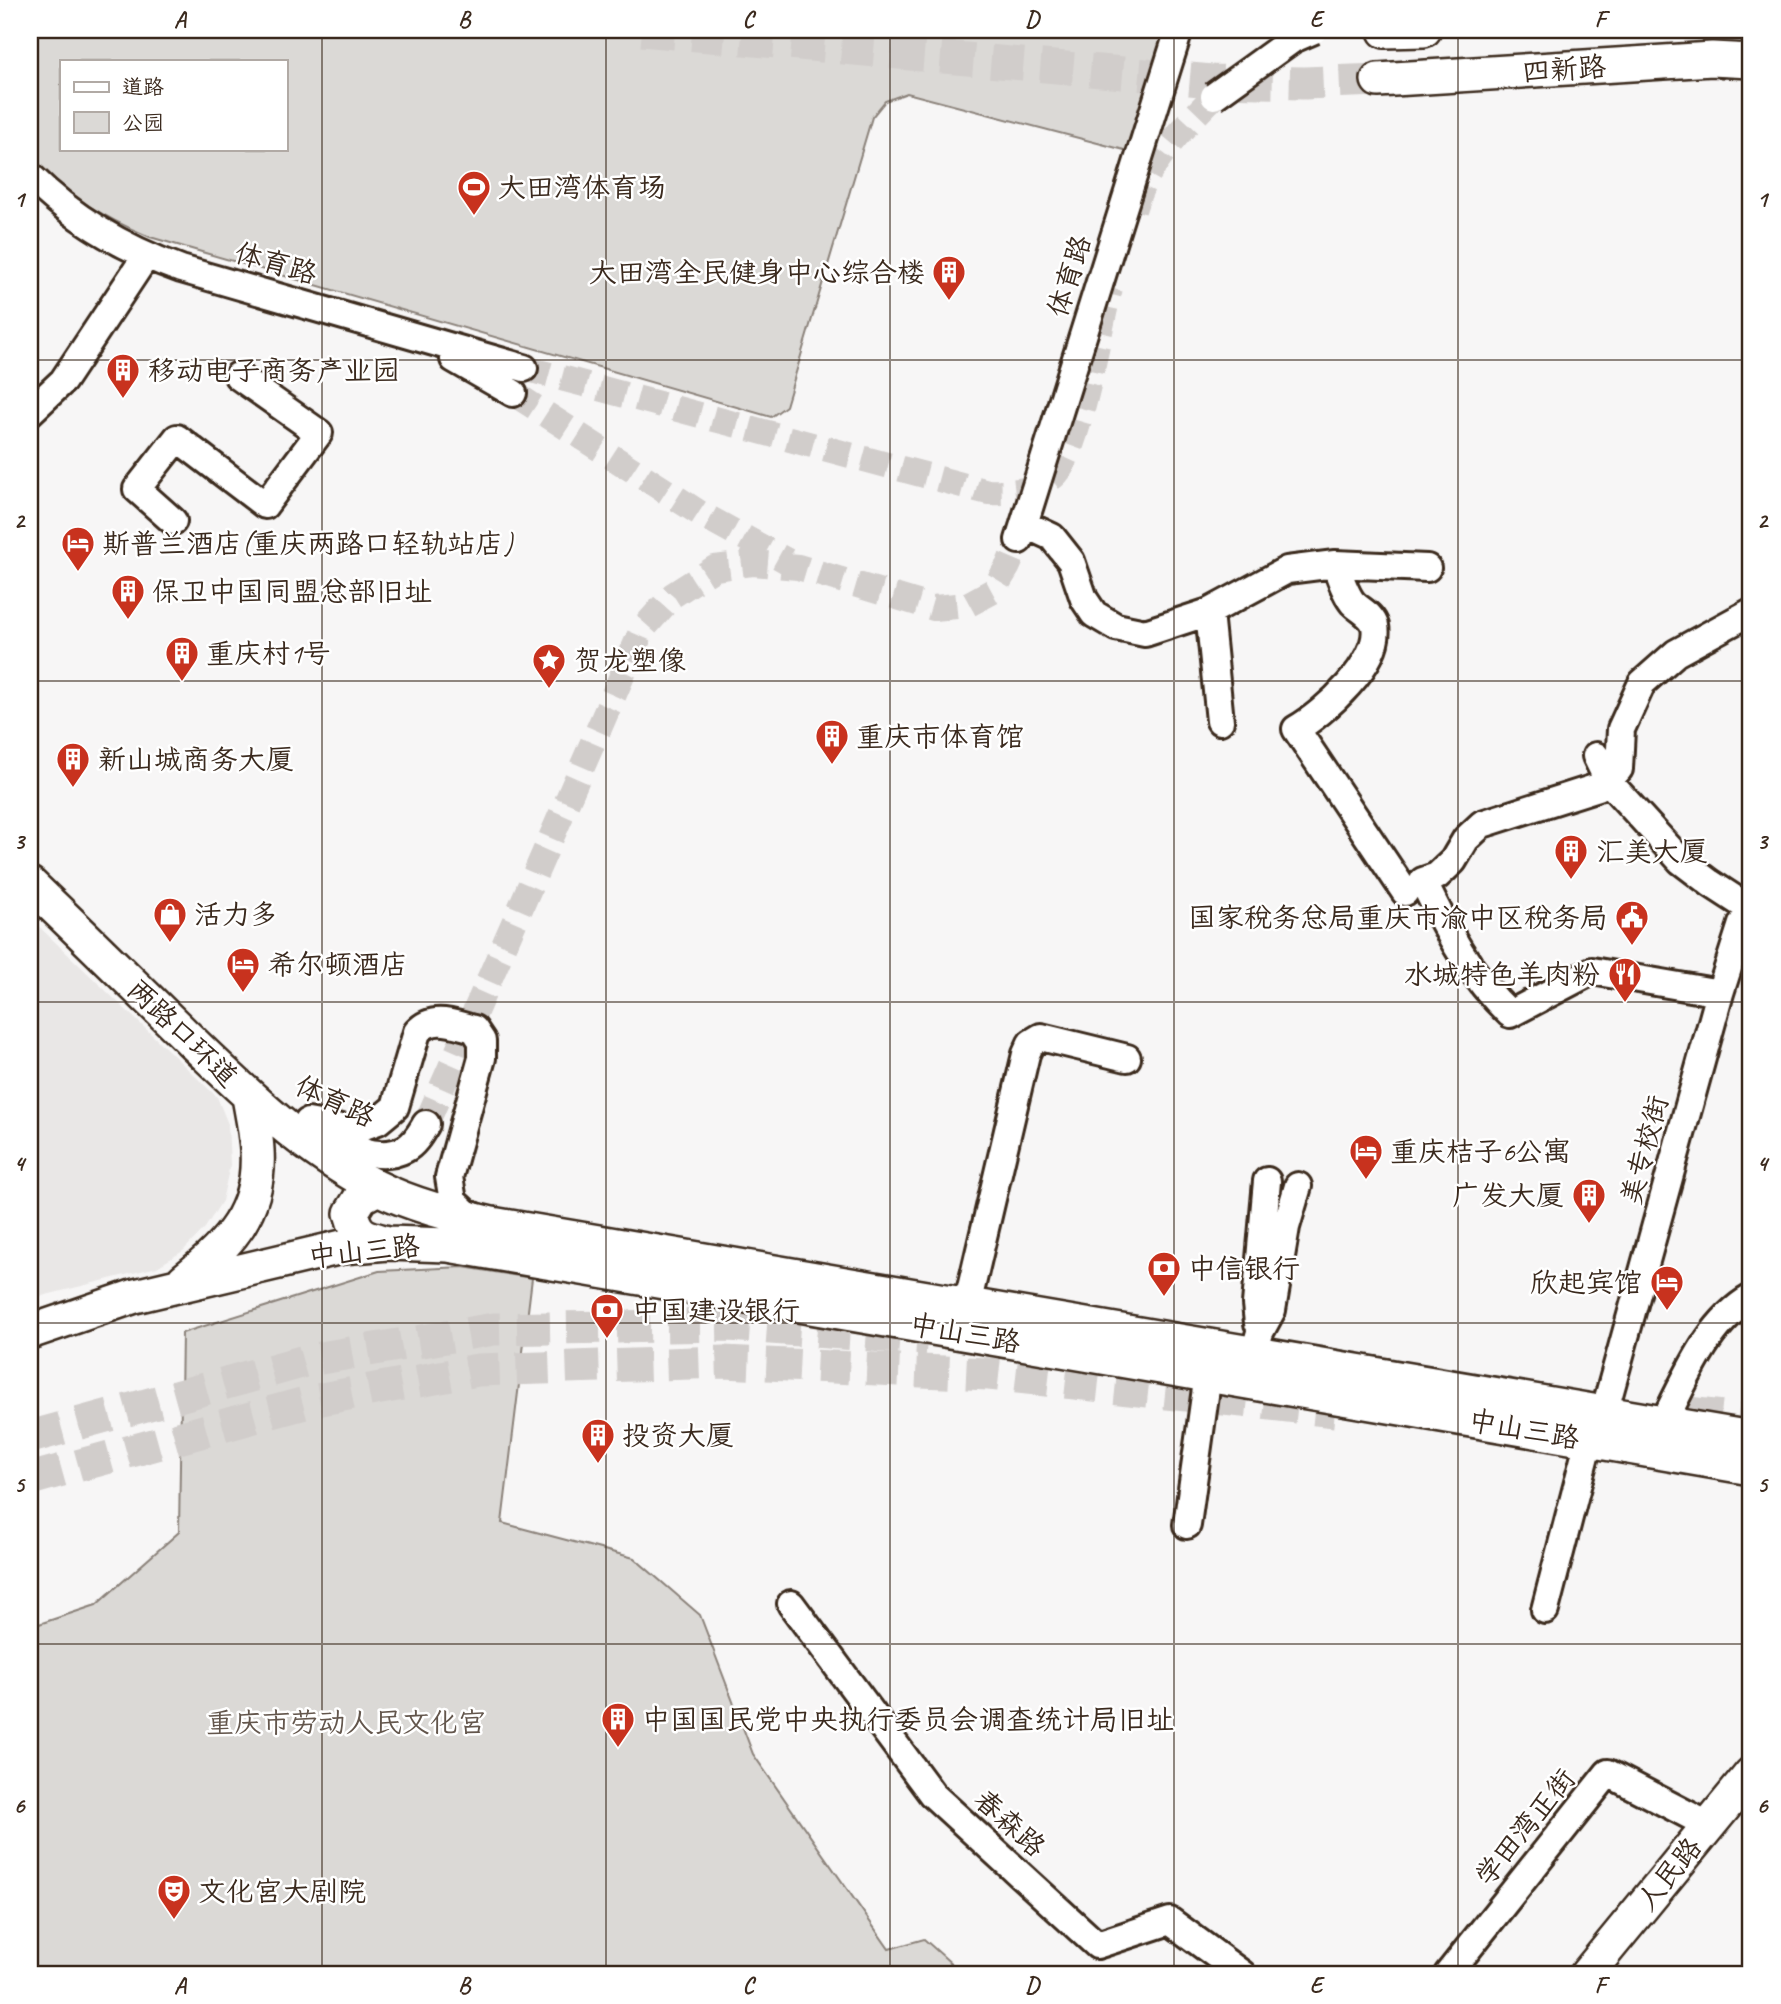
<svg xmlns="http://www.w3.org/2000/svg" width="1781" height="2004" font-family="Caveat,'LXGW WenKai TC',sans-serif">
	<style>
		.built { fill: #e9e7e6 }
		.green { fill: #dbd9d6; stroke: #8b827a; stroke-width: 2; fill-rule: evenodd }
		.lines { fill: none; stroke-linecap: round; stroke-linejoin: round }
		.minor-tunnel { stroke: #d1cdcb; stroke-width: 26; stroke-dasharray: 26 13; stroke-linecap: butt }
		.major-tunnel { stroke: #d1cdcb; stroke-width: 33; stroke-dasharray: 33 17; stroke-linecap: butt }
		.minor-casing { stroke: #3b2a1e; stroke-width: 32 }
		.major-casing { stroke: #3b2a1e; stroke-width: 38 }
		.minor { stroke: #fff; stroke-width: 26 }
		.major { stroke: #fff; stroke-width: 33 }
		.minor-bridge-casing { stroke: #3b2a1e; stroke-width: 32; stroke-linecap: butt }
		.minor-bridge { stroke: #fff; stroke-width: 26 }
		.grid { fill: none; stroke: #3b2a1e; stroke-width: 2; stroke-opacity: 0.55 }
		.labels { text-anchor: middle; dominant-baseline: central; stroke-width: 5; stroke-linejoin: round; paint-order: stroke }
		.street-label { font-size: 28px; fill: #3b2a1e; stroke: #fff }
		.poi-label { font-size: 28px; fill: #3b2a1e; stroke: #fff; text-anchor: start }
		.park-label { font-size: 28px; fill: #63564c; stroke: #fff }
		.neatline { fill: none; stroke: #3b2a1e; stroke-width: 2.5 }
		.grid-label { font-size: 23px; text-anchor: middle; font-weight: bold; fill: #3b2a1e }
	</style>
	<rect width="100%" height="100%" fill="#f7f6f6"/>
	<filter id="ink" filterUnits="userSpaceOnUse"><feTurbulence type="fractalNoise" baseFrequency=".0143" numOctaves="2"/><feDisplacementMap in="SourceGraphic" scale="14" xChannelSelector="R" yChannelSelector="G"/><feConvolveMatrix kernelMatrix="1 2 1 2 8 2 1 2 1" color-interpolation-filters="sRGB"/></filter>
	<g filter="url(#ink)">
		<path class="built" d="M30 918 217 1097 228 1124 230 1165 222 1201 205 1228 183 1251 157 1267 30 1299Z"/>
		<path class="green" d="M30 30H1169L1132 152 907 93 885 101 872 117 786 406 771 417 150 237C109 220 56 191 30 154ZM61 61H285V149H61Z
			M463 1267 532 1278 502 1523 634 1558 700 1615 753 1754 889 1949 924 1939 963 1974H30V1627L96 1605 179 1532 182 1333 379 1271Z"/>
		<g class="lines">
			<path class="minor-tunnel" d="M1133 210C1146 164 1181 130 1214 96
				M524 368 988 492C1010 493 1036 492 1054 476 1079 455 1099 327 1110 288
				M513 393 701 514 787 561
				M426 1124 642 630 673 595 715 568 753 563 798 567 934 608 967 605 993 591 1008 566 1019 540"/>
			<path class="major-tunnel" d="M642 30 1212 81 1305 83 1378 80
				M1688 1413 1751 1420
				M30 1437 309 1360 494 1329 729 1325 927 1339
				M30 1479 316 1400 478 1370 724 1362 989 1374 1335 1411"/>
			<defs>
				<path id="minor" d="M30 176C72 218 125 249 181 269L524 368
					M454 359 513 393
					M30 412 63 381 146 256
					M173 521 137 489 177 438 265 505 319 433 238 376
					M1024 524 1052 537 1071 561 1084 599 1094 614 1116 627 1145 633 1209 612 1287 570 1335 564 1427 568
					M1019 540 1179 30
					M1335 564C1340 576 1345 594 1353 603 1361 611 1372 615 1375 626 1382 661 1323 714 1296 729L1405 892
					M1209 612 1220 721
					M1596 756 1608 781 1681 861 1710 883 1750 909
					M1720 993 1592 971 1510 1014C1470 976 1447 931 1423 881L1437 876 1453 861 1466 839 1482 824 1598 787 1608 781 1619 769 1621 729 1642 683 1676 653 1751 612
					M308 1122 353 1130 378 1121 395 1107 417 1032C433 1014 454 1024 474 1029L482 1041V1058L449 1177 453 1201 466 1213 478 1218
					M323 1132C346 1146 378 1163 405 1149 415 1144 421 1132 426 1124
					M967 1305 1026 1054 1031 1043 1041 1037 1127 1058
					M1258 1323 1256 1304 1267 1181
					M1254 1354 1260 1332 1272 1310 1286 1227 1298 1186
					M1663 1423C1686 1380 1707 1323 1751 1298
					M1187 1525 1208 1374
					M791 1604 932 1794 1097 1945 1170 1921 1242 1974
					M1545 1610 1589 1440 1604 1413 1720 993 1742 924 1751 906
					M1448 1974 1608 1773 1708 1825"/>
				<path id="major" d="M1385 31 1424 30
					M1378 80 1712 59 1751 61
					M30 884C81 933 131 982 182 1032 241 1089 301 1149 376 1187 412 1205 452 1215 492 1224L1751 1438
					M378 1188 361 1197 351 1213C357 1237 366 1237 388 1243
					M184 1280C229 1245 261 1211 257 1150 256 1132 252 1114 249 1097
					M30 1332 135 1296 342 1247 388 1243 448 1245 1751 1468
					M1587 1974 1751 1774"/>
			</defs>
			<use href="#minor" class="minor-casing"/>
			<use href="#major" class="major-casing"/>
			<use href="#minor" class="minor"/>
			<use href="#major" class="major"/>
			<defs>
				<path id="minor-bridge" d="M1214 96 1293 39 1314 30"/>
			</defs>
			<use href="#minor-bridge" class="minor-bridge-casing"/>
			<use href="#minor-bridge" class="minor-bridge"/>
		</g>
	</g>
	<path class="grid" d="M322 30V1974M606 30V1974M890 30V1974M1174 30V1974M1458 30V1974M30 360H1751M30 681H1751M30 1002H1751M30 1323H1751M30 1644H1751"/>
	<defs>
		<symbol id="stadium-pin" viewBox="-11 -11 22 30"><path d="M0 17L-7.5 6A9.5 9.5 0 1 1 7.5 6Z" fill="#c8321e" stroke="#fff"/><path d="M0-5a6.5 5 0 1 0 0 10a6.5 5 0 1 0 0-10ZM-3.5-1.8h7v3.6h-7Z" fill="#fff"/></symbol>
		<symbol id="building-pin" viewBox="-11 -11 22 30"><path d="M0 17L-7.5 6A9.5 9.5 0 1 1 7.5 6Z" fill="#c8321e" stroke="#fff"/><path d="M-4-6H4V6H1V3H-1V6H-4ZM-2.5-4.3h1.7v1.8h-1.7ZM.8-4.3h1.7v1.8H.8ZM-2.5-1h1.7V.8h-1.7ZM.8-1h1.7V.8H.8Z" fill="#fff"/></symbol>
		<symbol id="hotel-pin" viewBox="-11 -11 22 30"><path d="M0 17L-7.5 6A9.5 9.5 0 1 1 7.5 6Z" fill="#c8321e" stroke="#fff"/><path d="M-6-4.5h1.5V1H6V5H4.5V3h-9V5H-6ZM-4 0a1.8 1.8 0 1 1 3.6 0ZM.5 0V-2.5h3Q6-2.5 6 0Z" fill="#fff"/></symbol>
		<symbol id="sight-pin" viewBox="-11 -11 22 30"><path d="M0 17L-7.5 6A9.5 9.5 0 1 1 7.5 6Z" fill="#c8321e" stroke="#fff"/><path d="M0-6L1.8-2.2L6-1.7L2.9 1.2L3.7 5.4L0 3.3L-3.7 5.4L-2.9 1.2L-6-1.7L-1.8-2.2Z" fill="#fff"/></symbol>
		<symbol id="shop-pin" viewBox="-11 -11 22 30"><path d="M0 17L-7.5 6A9.5 9.5 0 1 1 7.5 6Z" fill="#c8321e" stroke="#fff"/><path d="M-5-2.5h2.3a2.7 3.5 0 0 1 5.4 0H5L5.5 6h-11ZM-1.5-2.5h3a1.5 2.3 0 0 0-3 0Z" fill="#fff"/></symbol>
		<symbol id="civic-pin" viewBox="-11 -11 22 30"><path d="M0 17L-7.5 6A9.5 9.5 0 1 1 7.5 6Z" fill="#c8321e" stroke="#fff"/><path d="M-.6-6.5H3V-4.5H.6V-3L4-1V1h2V6H-6V1h2V-1L-.6-3ZM-1.2 2.5V6h2.4V2.5Z" fill="#fff"/></symbol>
		<symbol id="restaurant-pin" viewBox="-11 -11 22 30"><path d="M0 17L-7.5 6A9.5 9.5 0 1 1 7.5 6Z" fill="#c8321e" stroke="#fff"/><path d="M-5-6h1v4h1v-4h1v4h1v-4h1v5L-1.5 .5V6h-2V.5L-5-1ZM5-6V6H3V1.5H1.5Q1.5-4 5-6Z" fill="#fff"/></symbol>
		<symbol id="bank-pin" viewBox="-11 -11 22 30"><path d="M0 17L-7.5 6A9.5 9.5 0 1 1 7.5 6Z" fill="#c8321e" stroke="#fff"/><path d="M-6-4H6V4H-6ZM0-2.3a2.3 2.3 0 1 0 0 4.6a2.3 2.3 0 1 0 0-4.6Z" fill="#fff"/></symbol>
		<symbol id="theatre-pin" viewBox="-11 -11 22 30"><path d="M0 17L-7.5 6A9.5 9.5 0 1 1 7.5 6Z" fill="#c8321e" stroke="#fff"/><path d="M-5-5.5Q0-4 5-5.5V0Q5 5 0 6Q-5 5-5 0ZM-3.3-2.5H-1v1.5H-3.3ZM1-2.5H3.3v1.5H1ZM-2.8 1Q0 5.5 2.8 1Z" fill="#fff"/></symbol>
	</defs>
	<g fill-rule="evenodd">
		<use href="#stadium-pin" x="455" y="168" width="38" height="52"/>
		<use href="#building-pin" x="930" y="253" width="38" height="52"/>
		<use href="#building-pin" x="104" y="351" width="38" height="52"/>
		<use href="#hotel-pin" x="59" y="524" width="38" height="52"/>
		<use href="#building-pin" x="109" y="572" width="38" height="52"/>
		<use href="#building-pin" x="163" y="634" width="38" height="52"/>
		<use href="#sight-pin" x="530" y="641" width="38" height="52"/>
		<use href="#building-pin" x="813" y="717" width="38" height="52"/>
		<use href="#building-pin" x="54" y="740" width="38" height="52"/>
		<use href="#building-pin" x="1552" y="832" width="38" height="52"/>
		<use href="#shop-pin" x="151" y="895" width="38" height="52"/>
		<use href="#civic-pin" x="1613" y="898" width="38" height="52"/>
		<use href="#hotel-pin" x="224" y="945" width="38" height="52"/>
		<use href="#restaurant-pin" x="1606" y="955" width="38" height="52"/>
		<use href="#hotel-pin" x="1347" y="1132" width="38" height="52"/>
		<use href="#building-pin" x="1570" y="1176" width="38" height="52"/>
		<use href="#bank-pin" x="1145" y="1249" width="38" height="52"/>
		<use href="#hotel-pin" x="1648" y="1263" width="38" height="52"/>
		<use href="#bank-pin" x="588" y="1291" width="38" height="52"/>
		<use href="#building-pin" x="579" y="1416" width="38" height="52"/>
		<use href="#building-pin" x="599" y="1700" width="38" height="52"/>
		<use href="#theatre-pin" x="155" y="1872" width="38" height="52"/>
	</g>
	<g class="labels">
		<g class="street-label">
			<text transform="translate(1564 69) rotate(-4)">四新路</text>
			<text transform="translate(276 263) rotate(16)">体育路</text>
			<text transform="translate(1069 276) rotate(-72)">体育路</text>
			<text transform="translate(183 1033) rotate(44)">两路口环道</text>
			<text transform="translate(335 1101) rotate(25)">体育路</text>
			<text transform="translate(1644 1150) rotate(-75)">美专校街</text>
			<text transform="translate(364 1251) rotate(-6)">中山三路</text>
			<text transform="translate(965 1333) rotate(10)">中山三路</text>
			<text transform="translate(1524 1429) rotate(10)">中山三路</text>
			<text transform="translate(1010 1823) rotate(42)">春森路</text>
			<text transform="translate(1525 1827) rotate(-51)">学田湾正街</text>
			<text transform="translate(1669 1874) rotate(-51)">人民路</text>
		</g>
		<g class="poi-label">
			<text x="498" y="187">大田湾体育场</text>
			<text x="925" y="272" text-anchor="end">大田湾全民健身中心综合楼</text>
			<text x="148" y="370">移动电子商务产业园</text>
			<text x="102" y="543">斯普兰酒店(重庆两路口轻轨站店)</text>
			<text x="152" y="591">保卫中国同盟总部旧址</text>
			<text x="206" y="653">重庆村1号</text>
			<text x="574" y="660">贺龙塑像</text>
			<text x="856" y="736">重庆市体育馆</text>
			<text x="98" y="759">新山城商务大厦</text>
			<text x="1596" y="851">汇美大厦</text>
			<text x="194" y="914">活力多</text>
			<text x="1608" y="917" text-anchor="end">国家税务总局重庆市渝中区税务局</text>
			<text x="268" y="964">希尔顿酒店</text>
			<text x="1600" y="974" text-anchor="end">水城特色羊肉粉</text>
			<text x="1390" y="1151">重庆桔子6公寓</text>
			<text x="1564" y="1195" text-anchor="end">广发大厦</text>
			<text x="1188" y="1268">中信银行</text>
			<text x="1642" y="1282" text-anchor="end">欣起宾馆</text>
			<text x="632" y="1310">中国建设银行</text>
			<text x="622" y="1435">投资大厦</text>
			<text x="642" y="1719">中国国民党中央执行委员会调查统计局旧址</text>
			<text x="198" y="1891">文化宫大剧院</text>
		</g>
		<g class="park-label">
			<text x="346" y="1722">重庆市劳动人民文化宫</text>
		</g>
	</g>
	<rect width="1781" height="2004" fill="none" stroke="#fff" stroke-width="77"/>
	<rect x="60" y="60" width="228" height="91" fill="#ffffff" stroke="#b1aaa5" stroke-width="2"/>
	<rect x="74" y="82" width="35" height="10" fill="#ffffff" stroke="#b1aaa5" stroke-width="2"/>
	<text x="122" y="94" font-size="21" fill="#3b2a1e">道路</text>
	<rect x="74" y="112" width="35" height="21" fill="#dbd9d6" stroke="#b1aaa5" stroke-width="2"/>
	<text x="122" y="130" font-size="21" fill="#3b2a1e">公园</text>
	<rect x="38" y="38" width="1704" height="1928" class="neatline"/>
	<g class="grid-label">
		<text x="180" y="27">A</text>
		<text x="464" y="27">B</text>
		<text x="748" y="27">C</text>
		<text x="1032" y="27">D</text>
		<text x="1316" y="27">E</text>
		<text x="1600" y="27">F</text>
		<text x="19" y="207">1</text>
		<text x="1762" y="207">1</text>
		<text x="19" y="528">2</text>
		<text x="1762" y="528">2</text>
		<text x="19" y="849">3</text>
		<text x="1762" y="849">3</text>
		<text x="19" y="1171">4</text>
		<text x="1762" y="1171">4</text>
		<text x="19" y="1492">5</text>
		<text x="1762" y="1492">5</text>
		<text x="19" y="1813">6</text>
		<text x="1762" y="1813">6</text>
		<text x="180" y="1993">A</text>
		<text x="464" y="1993">B</text>
		<text x="748" y="1993">C</text>
		<text x="1032" y="1993">D</text>
		<text x="1316" y="1993">E</text>
		<text x="1600" y="1993">F</text>
	</g>
</svg>
